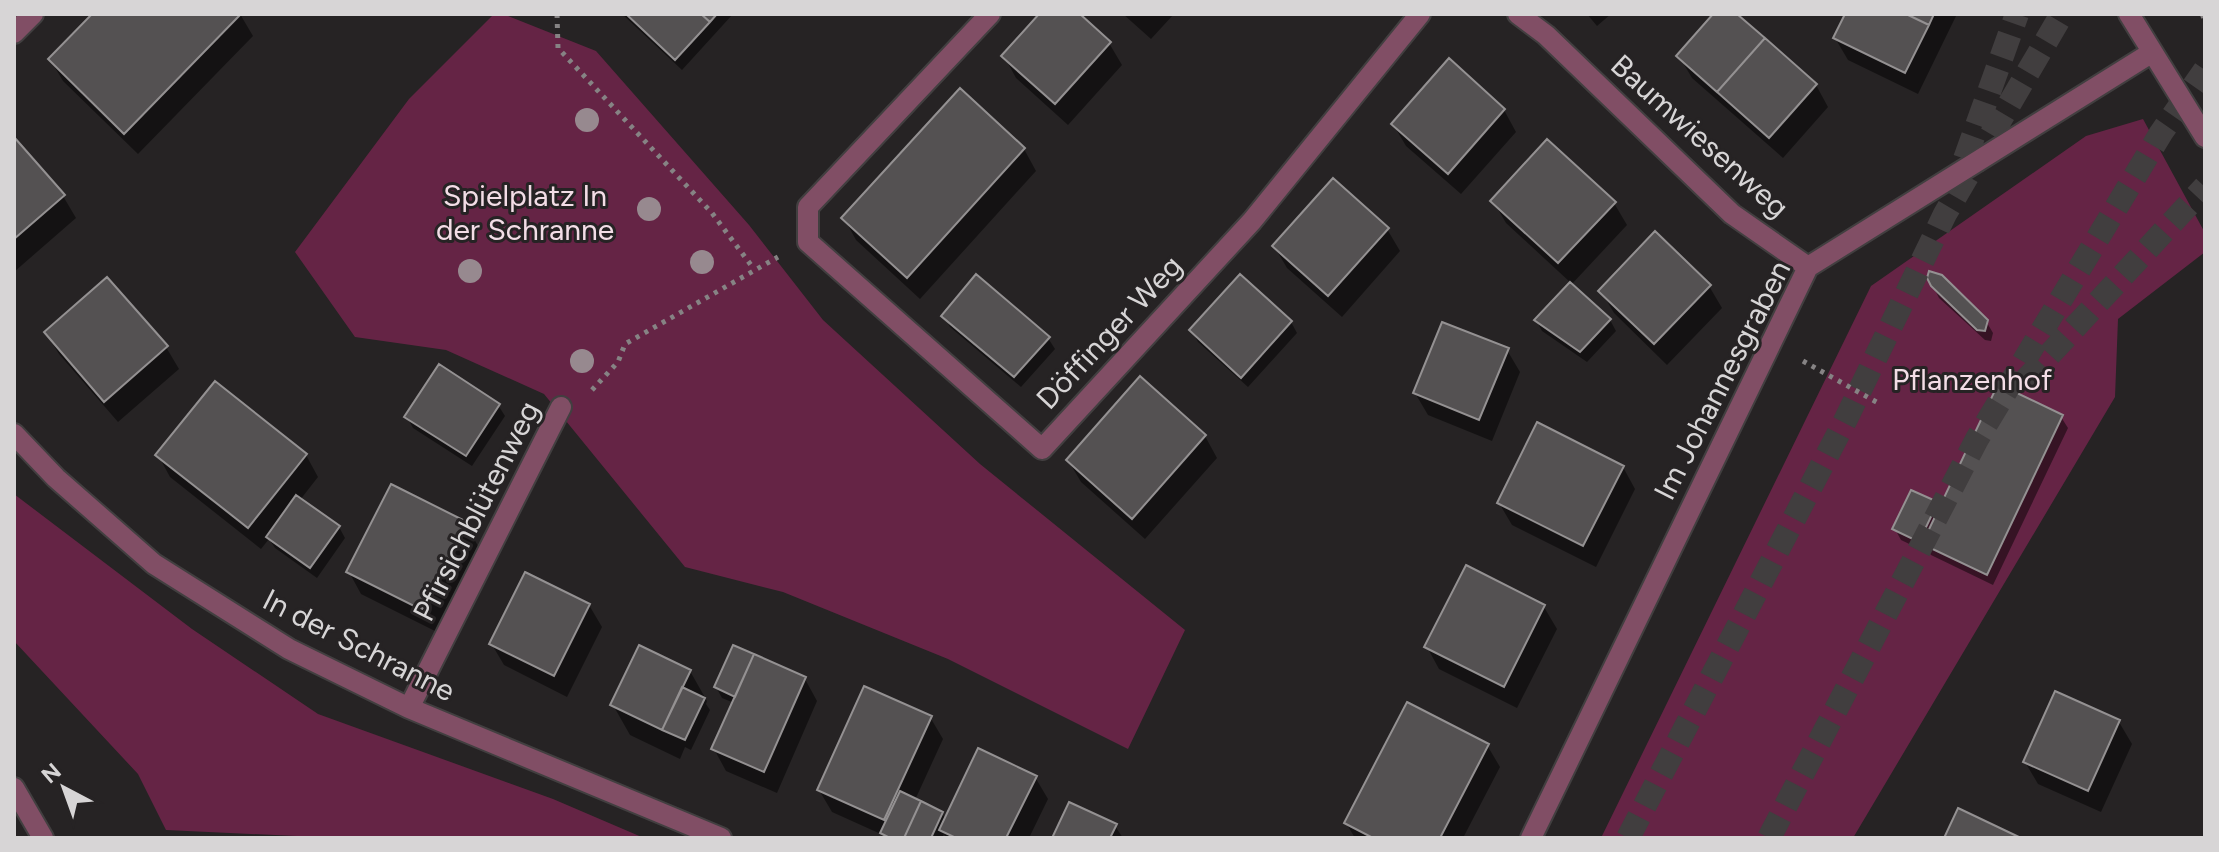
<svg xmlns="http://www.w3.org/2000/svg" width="2219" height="852" font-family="Figtree,sans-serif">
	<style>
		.green { fill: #652445 }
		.shadow { fill: #0007 }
		.building { fill: #545152; stroke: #949192; stroke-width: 2 }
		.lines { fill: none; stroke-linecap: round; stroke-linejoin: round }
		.highway-tunnel { stroke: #413e3f; stroke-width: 24; stroke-dasharray: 24 12; stroke-linecap: butt }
		.minor-casing { stroke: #423f40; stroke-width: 24 }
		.path { stroke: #868384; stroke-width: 5; stroke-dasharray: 4 6; stroke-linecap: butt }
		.minor { stroke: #814e65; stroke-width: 20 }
		.tree { fill: #97898f }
		.labels { text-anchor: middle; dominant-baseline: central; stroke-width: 6; stroke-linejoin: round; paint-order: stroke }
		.street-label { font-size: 30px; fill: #d7d5d6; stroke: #262324 }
		.park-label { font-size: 30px; fill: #f3dde6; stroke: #262324 }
	</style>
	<rect width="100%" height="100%" fill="#262324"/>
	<path class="green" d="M494 14H503L596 51 749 225 823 320 980 464 1185 630 1128 749 948 659 783 592 685 567 544 394 446 350 355 337 295 252 409 99Z
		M2143 119 2205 233V252L2118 319 2115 397 1853 838H1601L1871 286 2086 136Z
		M14 494 192 629 318 714 553 799 644 838H339L166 830 138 774 14 641Z"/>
	<path class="shadow" d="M95 14H240L253 36 138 154 63 81 50 59Z
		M622 14H733L682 70Z
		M1042 14H1077L1109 43 1122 65 1068 125 1016 78 1004 56Z
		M1123 14H1174L1151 39Z
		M1587 14H1611L1597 26Z
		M1716 14H1734L1816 85 1828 107 1783 158 1692 78 1679 56Z
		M1847 14H1957L1918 94 1848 60 1835 38Z
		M1504 110 1516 132 1461 194 1406 146 1393 124Z
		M14 140 63 196 76 218 14 272Z
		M1024 149 1036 171 920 299 856 240 844 218Z
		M1493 201 1614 203 1627 225 1571 285 1610 320 1616 331 1587 362 1542 331 1536 320 1571 283 1506 223Z
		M1387 229 1400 251 1342 317 1287 268 1274 246Z
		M1929 278 1986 321 1993 333 1991 341 1985 340 1939 298Z
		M1709 286 1722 308 1667 365 1614 313 1601 291Z
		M944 316 1048 338 1055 349 1021 387 950 327Z
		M1291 322 1297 333 1248 387 1198 342 1192 331Z
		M46 333 166 347 179 369 118 422 59 354Z
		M1507 350 1520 372 1492 441 1428 415 1415 393Z
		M498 405 505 416 472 466 413 428 407 417Z
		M2061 417 2068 428 1993 585 1931 555 1927 549 1926 552 1901 540 1895 529 1936 504 1940 510Z
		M1205 436 1217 458 1145 539 1081 482 1068 460Z
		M158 455H306L318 477 300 500 339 527 345 538 317 578 275 548 269 539 261 549 170 477Z
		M1623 467 1635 489 1596 567 1512 525 1499 503Z
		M466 524 478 546 435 631 361 594 349 572Z
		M589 605 602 627 567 697 504 665 491 643Z
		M1544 607 1557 629 1517 708 1439 669 1427 647Z
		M690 671 707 701 706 704 710 710 691 750 685 747 680 759 630 735 613 705Z
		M805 679 817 701 777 793 726 771 714 749 734 703 722 698 716 687Z
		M930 717 943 739 915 800 942 813 946 820 1035 777 1048 799 1029 838H946L944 834 942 838H885L883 835 832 812 819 790Z
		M2119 722 2132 744 2101 812 2038 784 2025 762Z
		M1487 745 1500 767 1463 838H1355L1346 823Z
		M1115 826 1123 838H1055Z"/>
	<path class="building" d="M92 14H241L124 134 48 59Z
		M626 14H701L710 22 675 60Z
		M701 14H717L710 22Z
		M1039 14H1080L1111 42 1055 104 1001 56Z
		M1713 14H1737L1765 38 1717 92 1676 56Z
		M1845 14H1906L1929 25 1905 73 1833 38Z
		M1906 14H1934L1929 25Z
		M1765 38 1817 84 1769 138 1717 92Z
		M1449 58 1505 109 1448 174 1391 124Z
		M960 88 1025 148 907 278 841 218Z
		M14 137 65 195 14 239Z
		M1547 139 1616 202 1558 263 1490 201Z
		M1333 178 1389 228 1328 296 1272 246Z
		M1655 231 1711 285 1654 344 1598 291Z
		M1929 271 1942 275 1988 320 1985 331 1977 330 1931 286 1927 278Z
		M976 274 1050 337 1014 377 941 316Z
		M1240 274 1292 321 1241 378 1189 330Z
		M107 277 168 346 104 402 44 332Z
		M1570 282 1611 319 1580 352 1534 320Z
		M1442 322 1509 348 1479 420 1413 393Z
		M439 364 500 404 466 456 404 417Z
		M1140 376 1206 435 1132 519 1066 460Z
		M215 381 307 454 248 528 155 455Z
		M1998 384 2063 415 1987 575 1922 544Z
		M1537 422 1624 466 1583 546 1497 503Z
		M391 484 467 522 422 610 346 572Z
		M1911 490 1938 502 1919 542 1892 529Z
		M296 495 340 526 310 568 266 537Z
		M1466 565 1545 605 1504 687 1424 647Z
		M525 572 590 604 554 676 489 644Z
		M639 645 691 670 662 730 610 705Z
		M733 645 754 654 735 697 714 687Z
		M754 654 806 677 764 772 711 749Z
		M864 686 932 716 884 820 817 790Z
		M682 687 705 698 685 740 662 730Z
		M2055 691 2120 720 2088 791 2023 762Z
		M1407 702 1489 744 1440 838H1373L1344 823Z
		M978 748 1037 776 1006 838H956L939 830Z
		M900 791 921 801 904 838H890L880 833Z
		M921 801 943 812 931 838H904Z
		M1069 802 1117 824 1110 838H1052Z
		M1958 808 2021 838H1944Z"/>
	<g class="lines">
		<path class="highway-tunnel" d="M1965 159 2017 14
			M2025 381 2205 187
			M1628 838 1846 419 1945 214 2062 14
			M1769 838 1977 439 2161 133 2205 70"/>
		<defs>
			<path id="minor" d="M990 14 808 207V242L1042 449 1252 221 1420 14
				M1518 14 1546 35 1732 214 1808 267
				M2129 14 2205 137
				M14 33 33 14
				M14 434 56 478 154 564 289 649 409 708 721 838
				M409 708 561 407
				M14 788 43 838
				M1531 838 1808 267 2151 53"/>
		</defs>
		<use href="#minor" class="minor-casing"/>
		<path class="path" d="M557 14 558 48 712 213 754 269
			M2202 14 2205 20
			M1803 361 1880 404
			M592 390 618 362 625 344 778 257"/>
		<use href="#minor" class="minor"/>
	</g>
	<g class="tree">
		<circle cx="587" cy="120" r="12"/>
		<circle cx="649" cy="209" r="12"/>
		<circle cx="702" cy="262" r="12"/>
		<circle cx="470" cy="271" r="12"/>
		<circle cx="582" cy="361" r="12"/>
	</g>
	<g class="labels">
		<g class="street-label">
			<text transform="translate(1700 136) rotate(42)">Baumwiesenweg</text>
			<text transform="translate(1109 332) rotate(-47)">Döffinger Weg</text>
			<text transform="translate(1722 380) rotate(-63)">Im Johannesgraben</text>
			<text transform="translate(476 511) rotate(-63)">Pfirsichblütenweg</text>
			<text transform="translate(359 645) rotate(27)">In der Schranne</text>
		</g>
		<g class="park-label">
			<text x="525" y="195">Spielplatz In<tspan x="525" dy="34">der Schranne</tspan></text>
			<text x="1972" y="379">Pflanzenhof</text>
		</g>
	</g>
	<rect width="2219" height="852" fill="none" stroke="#d7d5d6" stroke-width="32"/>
	<g transform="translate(64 788) rotate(319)" stroke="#262324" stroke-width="6" paint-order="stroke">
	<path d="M0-6L14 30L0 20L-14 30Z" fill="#d7d5d6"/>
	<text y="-12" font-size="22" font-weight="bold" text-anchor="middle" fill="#d7d5d6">N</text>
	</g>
</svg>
